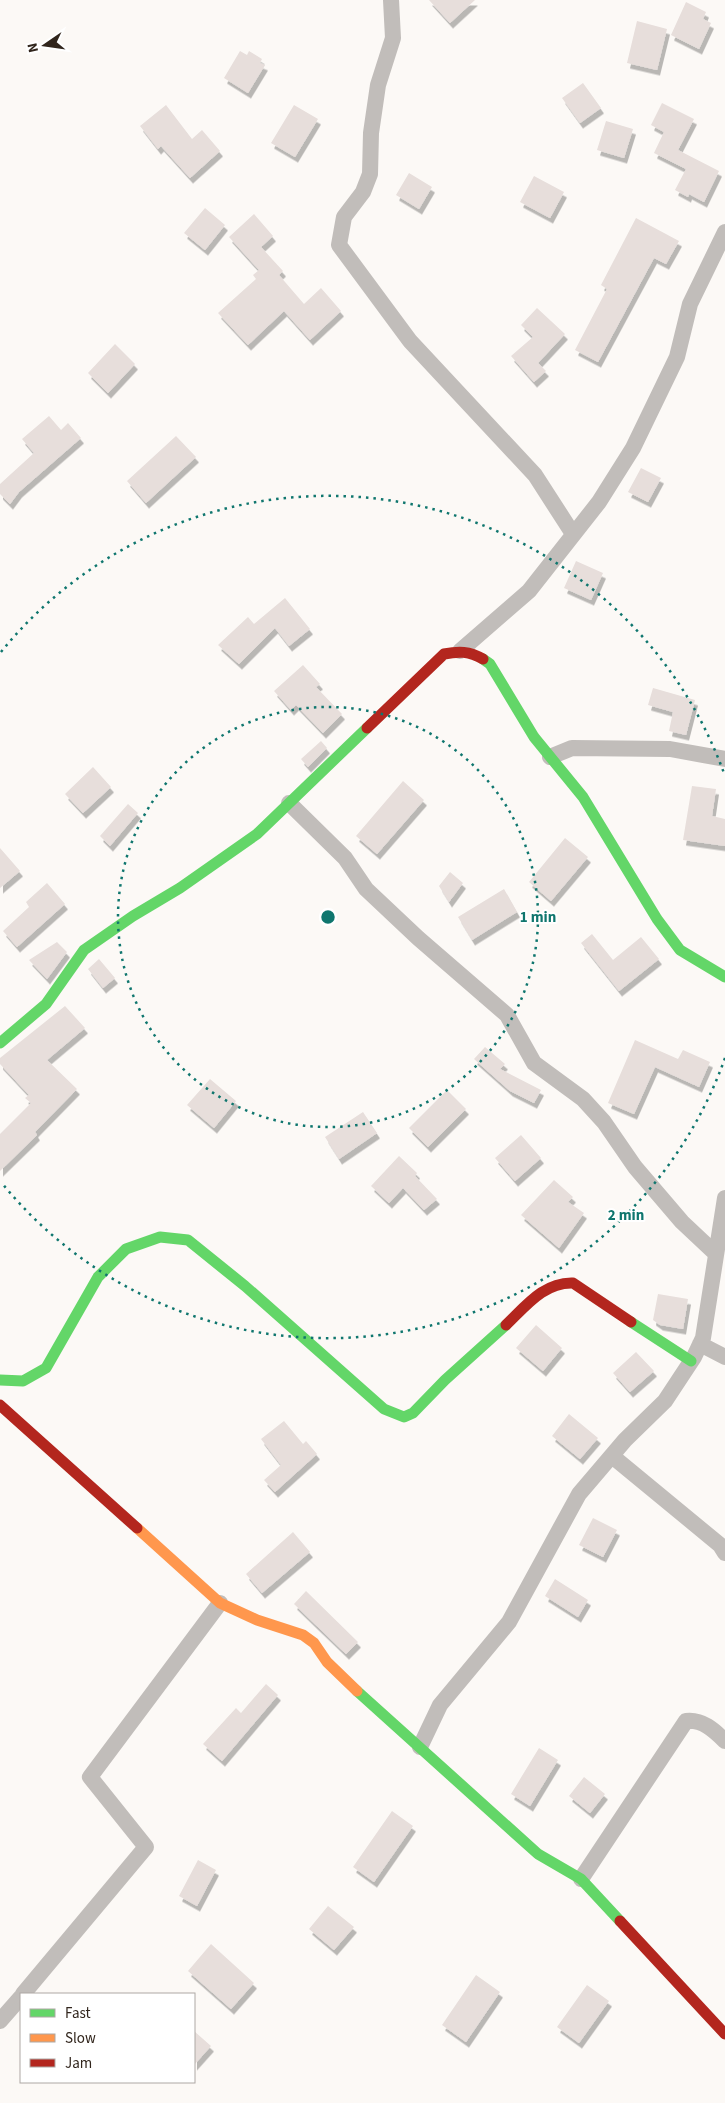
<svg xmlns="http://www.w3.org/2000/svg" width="725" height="2103" font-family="'Source Sans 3',sans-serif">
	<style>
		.building { fill: #e7dedb; filter: url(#shadow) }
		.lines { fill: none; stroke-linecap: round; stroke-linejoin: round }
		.street { stroke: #c1bdba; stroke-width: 16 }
		.fast { stroke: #63d668; stroke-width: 11 }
		.slow { stroke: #ff974d; stroke-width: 11 }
		.jam { stroke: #b3261e; stroke-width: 11 }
		.ring { fill: none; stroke: #0f766e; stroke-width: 2.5; stroke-dasharray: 2.5 5 }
		.centre { fill: #0f766e; stroke: #fff; stroke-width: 2.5 }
		.ring-label { font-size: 15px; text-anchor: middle; font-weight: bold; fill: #0f766e; stroke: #fff; stroke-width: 4; stroke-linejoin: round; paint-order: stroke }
	</style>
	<defs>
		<filter id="shadow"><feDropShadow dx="3" dy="5.5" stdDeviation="0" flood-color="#0004"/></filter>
	</defs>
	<rect width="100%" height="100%" fill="#fcf9f6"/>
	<path class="building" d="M429 0H475L450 23Z
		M686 2 706 12 703 19 711 23 699 49 671 35Z
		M637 21 667 29 657 70 627 63Z
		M240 51 247 55 249 51 262 59 260 63 265 65 248 93 224 78Z
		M583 83 601 108 580 123 562 98Z
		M662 103 694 119 678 150 719 171 704 202 689 194 688 197 675 190 686 169 654 153 664 132 651 125Z
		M166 105 192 139 202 130 220 151 190 178 161 146 158 149 140 126Z
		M294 105 318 119 295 157 271 143Z
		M606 121 633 129 624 158 597 150Z
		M409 173 432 187 419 209 396 195Z
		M534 176 564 192 550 218 520 202Z
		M205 208 225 225 205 250 184 233Z
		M254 214 273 236 261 247 283 271 279 275 304 304 321 288 341 311 310 340 284 311 248 345 218 313 256 279 253 275 259 270 229 237Z
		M636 218 679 241 666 264 654 258 598 362 575 350 607 289 601 285Z
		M537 308 565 334 538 363 546 371 534 382 511 356 533 337 521 325Z
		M115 344 135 364 108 393 88 373Z
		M49 416 61 430 68 423 81 438 19 492 10 504 0 494V484L34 453 22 439Z
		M176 436 196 457 146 503 127 481Z
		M641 468 661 478 648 502 628 492Z
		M576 561 603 573 591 600 564 588Z
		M285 598 310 629 289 646 275 628 239 664 218 645 248 617 254 624Z
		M303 665 320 684 316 687 342 714 323 733 296 705 291 710 274 691Z
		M653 688 695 700 686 735 669 731 673 712 648 705Z
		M321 741 327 748 308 767 301 759Z
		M93 767 111 787 83 813 65 794Z
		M403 781 424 800 377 854 356 836Z
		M692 786 716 789 712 816 725 819V846L683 840Z
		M128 804 138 813 110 846 100 836Z
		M565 838 588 857 551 901 529 882Z
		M0 848 20 871 0 888Z
		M450 872 463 883 449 902 439 886Z
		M47 883 65 904 17 947 3 931 29 907 26 902Z
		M504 889 517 912 472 940 458 917Z
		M592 934 613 960 641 937 659 959 619 991 581 943Z
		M57 942 67 952 47 979 29 960Z
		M99 959 115 978 103 988 88 969Z
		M65 1006 85 1028 47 1060 77 1089 35 1132 37 1135 0 1171V1134L31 1103 25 1098 29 1095 0 1064V1058Z
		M635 1040 678 1059 683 1050 710 1062 699 1087 655 1067 634 1114 608 1103Z
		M485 1047 505 1064 500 1069 541 1090 534 1103 510 1091 474 1059Z
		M210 1079 236 1101 214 1128 187 1105Z
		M447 1090 466 1109 428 1147 409 1128Z
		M363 1112 377 1133 339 1159 325 1137Z
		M521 1135 541 1158 515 1181 495 1158Z
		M399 1156 417 1173 415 1176 437 1199 424 1210 403 1188 389 1203 371 1186Z
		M554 1180 573 1197 568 1202 584 1213 559 1248 521 1215Z
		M658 1294 688 1299 683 1329 660 1325 653 1320Z
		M536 1325 562 1348 543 1371 516 1348Z
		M636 1352 654 1371 630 1392 613 1373Z
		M569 1414 598 1438 580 1459 552 1436Z
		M284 1421 303 1444 306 1441 317 1454 275 1492 264 1480 281 1465 261 1439Z
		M593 1518 617 1530 603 1557 579 1545Z
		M293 1532 310 1552 262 1593 246 1574Z
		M555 1579 588 1600 578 1617 545 1596Z
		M306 1591 358 1642 346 1654 294 1604Z
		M266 1684 278 1695 222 1761 203 1744 236 1708 241 1713Z
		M539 1748 558 1760 530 1806 511 1794Z
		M584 1777 605 1794 590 1813 569 1796Z
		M392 1811 413 1826 374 1882 353 1867Z
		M198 1860 216 1870 197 1906 179 1896Z
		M328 1906 354 1927 334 1950 309 1929Z
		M211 1944 254 1983 231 2009 188 1971Z
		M476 1975 500 1992 466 2042 442 2025Z
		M587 1985 609 2001 579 2043 557 2027Z
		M194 2031 211 2046 194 2065Z"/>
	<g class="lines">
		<path class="street" d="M391 0 393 38 378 85 371 133 370 174 363 192 344 217 339 245 410 341 535 475 573 534
			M460 651 529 591 599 502 633 448 677 357 690 304 725 232
			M550 757 572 748 670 749 725 759
			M289 803 345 858 366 889 418 938 507 1015 534 1063 583 1099 604 1122 635 1167 682 1222 715 1253
			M700 1344 725 1357
			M612 1456 720 1545 725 1553
			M420 1747 440 1705 509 1622 579 1494 625 1440 665 1401 694 1357 703 1338 725 1198
			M581 1879 686 1721C702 1719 714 1730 725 1741
			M23 1994 146 1847 90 1777 220 1603
			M0 2021 21 1997"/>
		<path class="fast" d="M483 659 490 664 534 737 583 797 657 919 680 950 725 977
			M0 1043 46 1004 84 950 133 916 180 888 257 834 367 728
			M631 1322 691 1361
			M0 1380 23 1381 46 1368 98 1277 126 1249 160 1237 188 1240 245 1286 384 1409 404 1417 413 1413 445 1380 506 1325
			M357 1691 538 1854 581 1879 620 1921"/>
		<path class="slow" d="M137 1528 220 1603 257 1620 303 1635 314 1643 327 1662 357 1691"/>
		<path class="jam" d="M367 728 444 654C459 651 469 651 483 659
			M506 1325C526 1306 544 1282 573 1283L631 1322
			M0 1405 137 1528
			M620 1921 725 2034"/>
	</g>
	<g class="ring">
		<circle cx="328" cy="917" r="210"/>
		<path d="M725 1058A421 421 0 0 1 1 1182M1 652A421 421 0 0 1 725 776"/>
	</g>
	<circle cx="328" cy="917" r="8" class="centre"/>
	<g class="ring-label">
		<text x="538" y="922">1 min</text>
		<text x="626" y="1220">2 min</text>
	</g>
	<rect x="20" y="1993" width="175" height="90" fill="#ffffff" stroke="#ada8a4"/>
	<rect x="30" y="2009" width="25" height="8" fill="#63d668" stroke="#ada8a4"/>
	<text x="65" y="2018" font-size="15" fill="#31251c">Fast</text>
	<rect x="30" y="2034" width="25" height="8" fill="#ff974d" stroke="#ada8a4"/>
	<text x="65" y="2043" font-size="15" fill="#31251c">Slow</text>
	<rect x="30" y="2059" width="25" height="8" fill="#b3261e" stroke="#ada8a4"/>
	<text x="65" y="2068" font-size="15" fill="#31251c">Jam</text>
	<g transform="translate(45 45) rotate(257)" stroke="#ffffff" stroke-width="4" paint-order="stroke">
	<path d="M0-4L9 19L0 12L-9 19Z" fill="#31251c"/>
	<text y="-8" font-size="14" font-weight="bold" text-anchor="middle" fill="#31251c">N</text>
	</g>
</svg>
